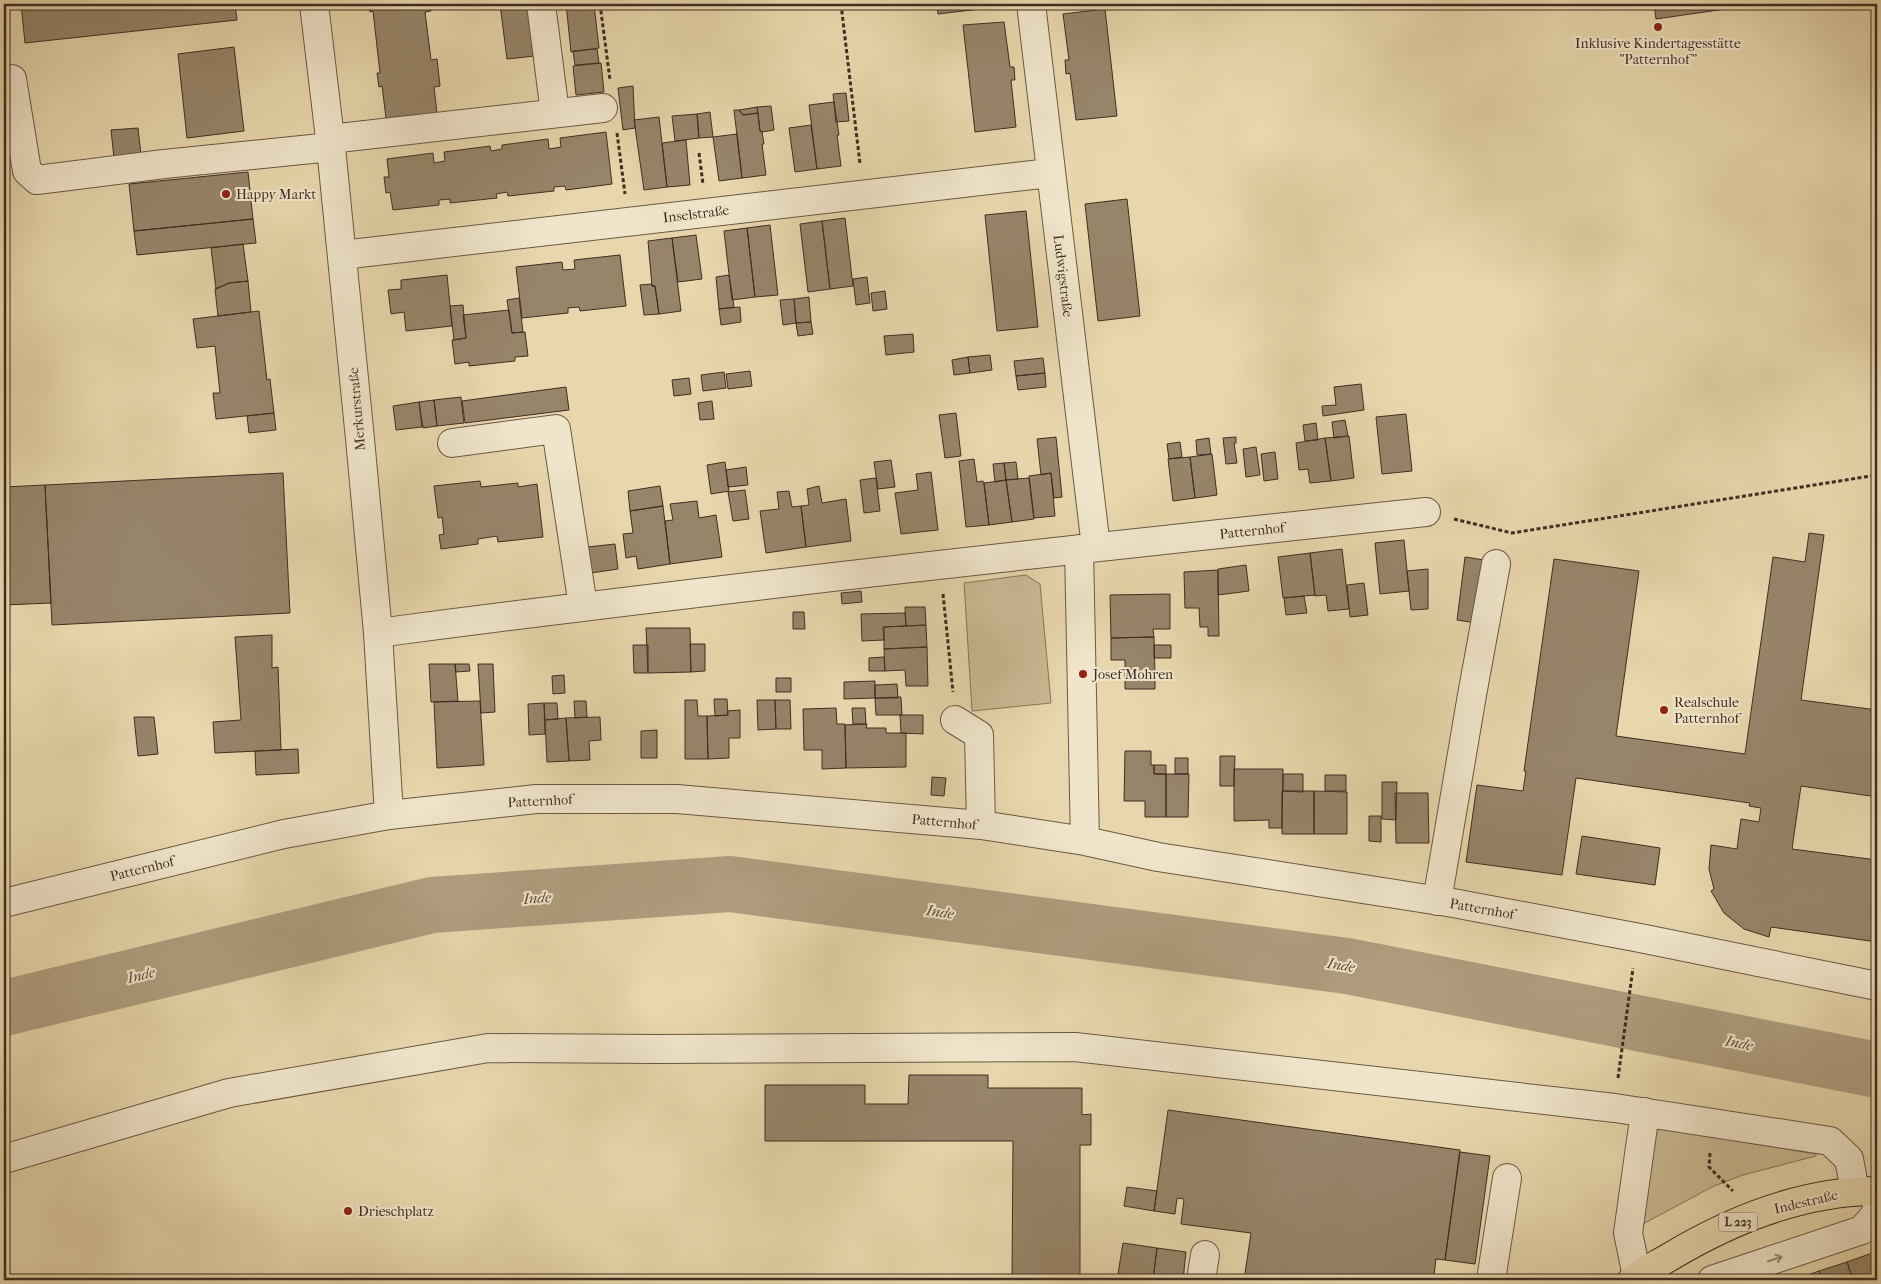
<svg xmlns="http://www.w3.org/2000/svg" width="1881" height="1284" font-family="'IM FELL French Canon',serif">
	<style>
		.green { fill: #cbba95; stroke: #86745c }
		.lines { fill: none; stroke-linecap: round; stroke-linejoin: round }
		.river { stroke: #af9d7e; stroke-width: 56 }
		.building { fill: #97856a; stroke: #402d22 }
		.minor-casing { stroke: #6a5845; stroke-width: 30 }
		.major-casing { stroke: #402d22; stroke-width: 30 }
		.path { stroke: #402d22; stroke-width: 3; stroke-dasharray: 4 2.5; stroke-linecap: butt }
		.minor { stroke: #f0e5ca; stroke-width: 28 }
		.major { stroke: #e8d7ad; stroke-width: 28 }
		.oneway { stroke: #988976 }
		.poi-dot { fill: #8f2418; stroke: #f0e5ca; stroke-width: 2 }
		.labels { text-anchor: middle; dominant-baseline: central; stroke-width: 4; stroke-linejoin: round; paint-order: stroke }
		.shield { fill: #f0e5ca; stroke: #756454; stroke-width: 1 }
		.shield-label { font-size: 12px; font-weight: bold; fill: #402d22 }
		.poi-label { font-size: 14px; fill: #402d22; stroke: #f0e5ca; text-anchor: start }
		.street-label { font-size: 14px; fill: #402d22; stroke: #f0e5ca }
		.water-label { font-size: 15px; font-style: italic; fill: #5c4939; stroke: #f0e5ca }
	</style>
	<rect width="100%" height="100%" fill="#e8d7ad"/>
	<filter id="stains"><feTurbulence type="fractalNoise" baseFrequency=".004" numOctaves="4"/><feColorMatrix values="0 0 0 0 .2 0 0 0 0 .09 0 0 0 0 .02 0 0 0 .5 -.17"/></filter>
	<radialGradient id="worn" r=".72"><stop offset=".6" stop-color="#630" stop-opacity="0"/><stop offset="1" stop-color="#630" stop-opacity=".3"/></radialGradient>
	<path class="green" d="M1026 575 1040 584 1051 703 972 711 964 583Z
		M1659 1128 1816 1154V1156L1743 1175 1714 1186 1641 1225 1655 1133Z"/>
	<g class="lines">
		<path class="river" d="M4 1008 432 905 730 884 1347 966 1877 1070"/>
	</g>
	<path class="building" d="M21 4H235L237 20 25 43Z
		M369 4H430L431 11 425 12 431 60 437 59 440 86 434 87 437 113 386 118 382 86 379 87 377 73H380L373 11 370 12Z
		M500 4H529L535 56 507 59Z
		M566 4H594L599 48 571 52Z
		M937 4H979L980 9 938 14Z
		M1654 4H1760L1656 19Z
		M1105 9 1117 116 1076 120 1070 73 1066 74 1065 60H1069L1063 14Z
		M1004 22 1010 67H1014L1015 80H1011L1016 127 975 132 963 25Z
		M234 47 244 131 187 138 178 54Z
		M597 49 599 63 575 65 573 51Z
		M601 63 604 92 576 95 573 66Z
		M633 86 635 128 623 130 618 88Z
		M846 93 849 121 836 122 833 94Z
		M834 102 839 135H837L841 166 817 169 809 105Z
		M771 106 774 130 762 132 760 131 757 107Z
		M757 107 758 113 743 115 739 110Z
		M734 110H739L743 115 758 113 760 131 762 132 764 144H762L766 175 742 178Z
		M710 112 713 137 699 138 697 114Z
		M697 114 699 138 675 141 672 116Z
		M659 117 667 187 644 190 634 120Z
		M811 125 817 169 795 172 789 128Z
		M138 128 141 155 114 158 111 130Z
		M606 132 612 184 566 190 565 186 554 187V191L508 196 507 192 496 194 497 198 450 203V199L439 200V205L393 210 390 192 386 193 384 177H389L387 159 433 153 434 163 445 161 444 152 490 146 491 151 502 149V145L548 139 549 149 561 147 560 138Z
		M737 134 742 178 719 181 713 137Z
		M686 140 690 185 667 187 662 143Z
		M248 172 253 219 134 231 129 184Z
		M1127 199 1140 316 1098 321 1085 204Z
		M1026 211 1038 327 997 331 985 215Z
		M845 218 853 286 830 289 822 221Z
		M253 219 256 243 137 255 134 231Z
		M822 221 830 289 808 292 800 224Z
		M770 225 778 295 755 297 747 228Z
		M747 228 755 297 732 300 724 231Z
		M696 235 702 279 678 282 672 238Z
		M672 238 681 311 659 314 655 286H652L648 241Z
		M243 244 248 281 229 283 216 289 211 248Z
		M620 255 626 306 580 311 579 307 568 308V313L522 318 516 267 562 262 563 270 575 269 574 260Z
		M447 275 452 326 406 331 404 312 391 314 388 290 401 289V280Z
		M729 275 734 307 719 309 716 277Z
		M867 277 870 303 856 305 853 279Z
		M248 281 251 312 218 316 215 289 229 283Z
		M652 284V286H655L659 314 644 315 640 285Z
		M885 291 887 309 873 311 871 293Z
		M809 297 811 322 796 323 794 299Z
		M519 298 523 332 512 333 507 300Z
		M794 299 796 323 783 325 780 300Z
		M463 305 466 338 454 340 450 306Z
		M740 307 741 322 721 325 719 309Z
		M509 310 512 333 525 332 528 356 515 357V361L469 366V362L455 364 452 340 466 338 463 315Z
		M259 311 267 380 270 379 274 413 216 419 213 393H220L215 346 197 348 193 319Z
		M811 322 813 334 798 336 796 323Z
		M913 334 914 352 886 355 884 336Z
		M990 355 992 370 970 373 968 357Z
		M968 357 970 373 954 375 952 360Z
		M1043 358 1045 373 1016 376 1014 361Z
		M750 371 752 386 728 389 726 374Z
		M724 372 726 388 703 391 701 375Z
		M1045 373 1046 387 1018 390 1016 376Z
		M689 378 691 394 674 396 672 380Z
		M1361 384 1364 410 1323 416 1322 406 1336 405 1334 387Z
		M566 387 569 410 465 423 462 401Z
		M461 397 464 423 437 426 434 400Z
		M434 400 437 426 423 428 419 402Z
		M712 401 714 419 700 420 698 403Z
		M419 402 422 427 396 430 393 406Z
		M274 413 276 430 249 433 247 416Z
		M956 413 961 456 945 458 939 415Z
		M1406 414 1412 471 1382 474 1376 417Z
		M1345 420 1348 436 1334 438 1332 422Z
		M1316 423 1318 440 1305 441 1303 425Z
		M1349 436 1354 478 1331 481 1325 438Z
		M1056 437 1062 497 1054 498 1051 473 1041 475 1037 439Z
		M1236 437V443H1234L1237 463 1226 464 1223 438Z
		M1209 438 1211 454 1197 455 1196 440Z
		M1325 438 1331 481 1310 483 1308 469 1299 470 1296 443Z
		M1180 442 1182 457 1169 459 1167 444Z
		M1256 447 1260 475 1246 477 1243 449Z
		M1275 452 1278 479 1264 481 1261 454Z
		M1212 454 1217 495 1195 498 1190 457Z
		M1190 457 1195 498 1173 501 1168 459Z
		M974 459 977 482 983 481 984 483 989 525 966 527 959 461Z
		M891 460 895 487 878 489 874 462Z
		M725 462 729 491 711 494 707 465Z
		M1016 462 1018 479 1006 480 1004 463Z
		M1004 463 1006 480 995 482 993 464Z
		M746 467 748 485 728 487 726 470Z
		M931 472 938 530 901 534 895 493 918 490 916 474Z
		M283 473 290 613 52 625 45 485Z
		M1051 473 1055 516 1034 518 1029 476Z
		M876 478 880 511 864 513 860 480Z
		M1029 478 1034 519 1012 522 1006 480Z
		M1006 480 1012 522 989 525 984 483Z
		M480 481 481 487 518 483V487L537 484 543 537 498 542 497 536 478 539V544L441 549 439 535 444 534 442 517 438 518 434 486Z
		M45 485 51 603 4 605V487Z
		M660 486 663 506 630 511 628 491Z
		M819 486 822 503 846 499 851 541 806 547 801 506 809 505 807 489Z
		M745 490 749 519 733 521 728 492Z
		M789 491 792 507 801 506 806 547 766 553 760 511 779 509 777 492Z
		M697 501 699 518 716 515 722 557 670 564 665 521 673 520 670 504Z
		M663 506 670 564 638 569 636 556 626 558 623 534 633 533 630 511Z
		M1809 533 1824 535 1801 700 1877 710V797L1801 786 1792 849 1877 860V942L1771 927 1769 937 1744 929 1724 913 1711 891 1714 889 1709 869 1711 845 1737 849 1741 819 1759 822 1761 808 1749 806 1750 803 1576 778 1562 875 1466 862 1477 785 1523 791 1526 771H1524L1554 559 1639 571 1616 736 1745 754 1773 557 1805 562Z
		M1404 540 1409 591 1380 594 1375 543Z
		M615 544 618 569 591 573 588 547Z
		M1342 549 1349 609 1328 611 1326 595 1315 596 1310 553Z
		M1310 553 1315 595 1283 598 1278 557Z
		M1465 557 1484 560 1476 623 1457 620Z
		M1246 565 1249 591 1218 595V569Z
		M1428 569V609L1411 610 1407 571Z
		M1218 570 1219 636H1208V627H1200L1199 608H1185L1184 572Z
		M1364 583 1368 615 1350 617 1347 585Z
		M861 591 862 602 842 604 841 593Z
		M1170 594V629H1153L1154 637 1111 638 1110 595Z
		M1304 596 1307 613 1286 615 1284 598Z
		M905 607H925L926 625 906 626Z
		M793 612H804L805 629H793Z
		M905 613 906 626 883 627 884 640 862 641 861 614Z
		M926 625 927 647 884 649V627Z
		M646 628H690L691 672 648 673Z
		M272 635V668L278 667 281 750 215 753 213 722 241 720 235 637Z
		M1154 637 1155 675 1125 677V660H1111V638Z
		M690 644H705V671L691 672Z
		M633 645H648V673H634Z
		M1154 645H1171V658H1154Z
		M927 647 928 686H906L905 670 885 671 884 649Z
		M884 657 885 671H869V658Z
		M429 664H455L458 701 431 702Z
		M455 664H469L470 671 456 672Z
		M478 664H493L495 712 481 713Z
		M564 675 565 693 553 694 552 676Z
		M1155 675V689H1125V677Z
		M776 678H791V692H776Z
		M875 681V698L844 699V682Z
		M897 684 898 698H875V685Z
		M901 697 902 715H876L875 698Z
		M714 699H727L728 715 715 716Z
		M685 700H697L698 716H707L708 759H685Z
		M757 700H775L776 729 758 730Z
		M775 700H790L791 729H776Z
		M480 701 484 765 437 768 434 702Z
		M574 701H586L587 717 575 718Z
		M544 703H557L558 719 545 720Z
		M544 703 545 734 529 735 528 704Z
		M836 708 837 724H845L846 768 822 769V750H804L803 709Z
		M852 708H865L866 724H853Z
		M740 710V738H729V758L708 759 707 716 728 715 727 711Z
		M900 715H923V734L901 733Z
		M134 717H154L158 754 138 756Z
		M600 717 601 740 589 741 590 760 569 761 566 718Z
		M566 718 569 761 547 762 545 720Z
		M867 724 866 728H886V733H906V767L846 768 845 725Z
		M657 730V758H641V731Z
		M298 749 299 773 256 775 255 751Z
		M1125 751H1151V765H1154V774H1166V817H1145V801H1124Z
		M1220 756H1235L1234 786H1220Z
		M1175 758H1188V774H1175Z
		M1154 765H1166V774H1154Z
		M1234 769H1283L1282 828H1269V820L1234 821Z
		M1166 774H1189L1188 817H1166Z
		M1283 774H1303V792L1283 791Z
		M1325 775H1346V791H1325Z
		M932 777 946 778 944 796 931 795Z
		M1382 782H1397L1396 820 1382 819Z
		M1282 791H1314V834H1282Z
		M1314 791 1347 792V834H1314Z
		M1395 793H1428L1429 843H1396Z
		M1369 816H1381V842L1369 841Z
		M1582 836 1660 848 1655 885 1576 874Z
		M909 1075H988V1088H1082V1115L1091 1114V1145H1080V1280H1012L1013 1141H765V1085H865V1104H908Z
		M1168 1110 1460 1150 1445 1260 1436 1259 1434 1275 1443 1276 1442 1280H1244L1251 1233 1181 1224 1184 1199 1177 1198 1175 1214 1154 1211Z
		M1460 1152 1490 1156 1475 1264 1445 1260Z
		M1127 1187 1157 1191 1154 1211 1124 1206Z
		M1123 1243 1157 1248 1153 1280H1117Z
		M1157 1248 1186 1252 1183 1280H1153Z
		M1875 1252 1877 1257V1280H1853L1847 1262Z
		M1847 1262 1853 1280H1822L1819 1271Z
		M1819 1271 1822 1280H1793Z"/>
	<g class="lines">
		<defs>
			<path id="minor" d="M314 4 331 147 360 439 378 633 389 815
				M541 4 555 113
				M1031 4 1096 547
				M12 79 27 171 37 180 164 164 331 147
				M330 139 603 108
				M342 255 1050 173
				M452 443 556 429 583 606
				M1079 549 1085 841
				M378 633C727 587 1076 549 1426 512
				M955 720 979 735 981 825
				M1437 901 1472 695 1496 564
				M4 903 284 834 389 815 536 799H677L981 825 1085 841 1158 857 1453 903 1640 938 1877 986
				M4 1159 229 1093 488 1048 657 1049 1075 1047 1615 1108 1830 1141 1849 1159 1855 1191
				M1637 1276 1628 1233 1645 1112
				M1201 1280 1205 1255
				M1491 1280 1507 1178
				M1712 1280 1862 1230 1875 1215 1877 1207"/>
			<path id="major" d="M1632 1280C1643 1271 1656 1265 1668 1258 1731 1220 1803 1191 1877 1191"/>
		</defs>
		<use href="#minor" class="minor-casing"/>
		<use href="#major" class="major-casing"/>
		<path class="path" d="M600 4 610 80
			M841 4 860 164
			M617 133 625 194
			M699 153 703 184
			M1454 519 1512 533 1877 475
			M943 594 953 692
			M1618 1078 1633 968
			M1710 1153 1709 1167 1733 1191"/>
		<use href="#minor" class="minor"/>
		<use href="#major" class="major"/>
	</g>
	<defs><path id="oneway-shaft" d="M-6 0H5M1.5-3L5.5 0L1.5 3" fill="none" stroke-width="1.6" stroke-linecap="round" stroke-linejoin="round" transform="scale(1.25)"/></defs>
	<use class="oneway" href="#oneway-shaft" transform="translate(1775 1259) rotate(-19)"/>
	<g class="poi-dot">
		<circle cx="1658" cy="27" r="5"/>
		<circle cx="226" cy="194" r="5"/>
		<circle cx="1083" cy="674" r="5"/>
		<circle cx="1664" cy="710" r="5"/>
		<circle cx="348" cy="1211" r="5"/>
	</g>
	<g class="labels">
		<rect class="shield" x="1719" y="1212.5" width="38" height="19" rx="4"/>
		<g class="shield-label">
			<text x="1738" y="1222">L 223</text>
		</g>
		<g class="poi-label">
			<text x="1658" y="43" text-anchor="middle">Inklusive Kindertagesstätte<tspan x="1658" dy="16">"Patternhof"</tspan></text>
			<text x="236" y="194">Happy Markt</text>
			<text x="1093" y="674">Josef Mohren</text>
			<text x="1674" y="702">Realschule<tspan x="1674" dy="16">Patternhof</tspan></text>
			<text x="358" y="1211">Drieschplatz</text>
		</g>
		<g class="street-label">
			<text transform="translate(696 214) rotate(-7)">Inselstraße</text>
			<text transform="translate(1063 276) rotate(83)">Ludwigstraße</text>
			<text transform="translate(357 409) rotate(-95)">Merkurstraße</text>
			<text transform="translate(1252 531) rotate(-6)">Patternhof</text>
			<text transform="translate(540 801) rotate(-3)">Patternhof</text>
			<text transform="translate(944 822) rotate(5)">Patternhof</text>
			<text transform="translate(142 869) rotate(-14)">Patternhof</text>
			<text transform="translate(1482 909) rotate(10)">Patternhof</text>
			<text transform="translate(1806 1202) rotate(-13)">Indestraße</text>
		</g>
		<g class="water-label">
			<text transform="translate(537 898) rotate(-4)">Inde</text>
			<text transform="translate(940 912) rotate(8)">Inde</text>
			<text transform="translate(1341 965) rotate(9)">Inde</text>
			<text transform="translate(141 975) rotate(-13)">Inde</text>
			<text transform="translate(1739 1043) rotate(11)">Inde</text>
		</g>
	</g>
	<rect width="1881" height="1284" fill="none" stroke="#e8d7ad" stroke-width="20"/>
	<rect x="5" y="5" width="1871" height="1274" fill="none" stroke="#402d22" stroke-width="2.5"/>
	<rect x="10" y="10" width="1861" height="1264" fill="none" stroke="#402d22"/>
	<rect width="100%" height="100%" filter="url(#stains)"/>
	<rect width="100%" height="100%" fill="url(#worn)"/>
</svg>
